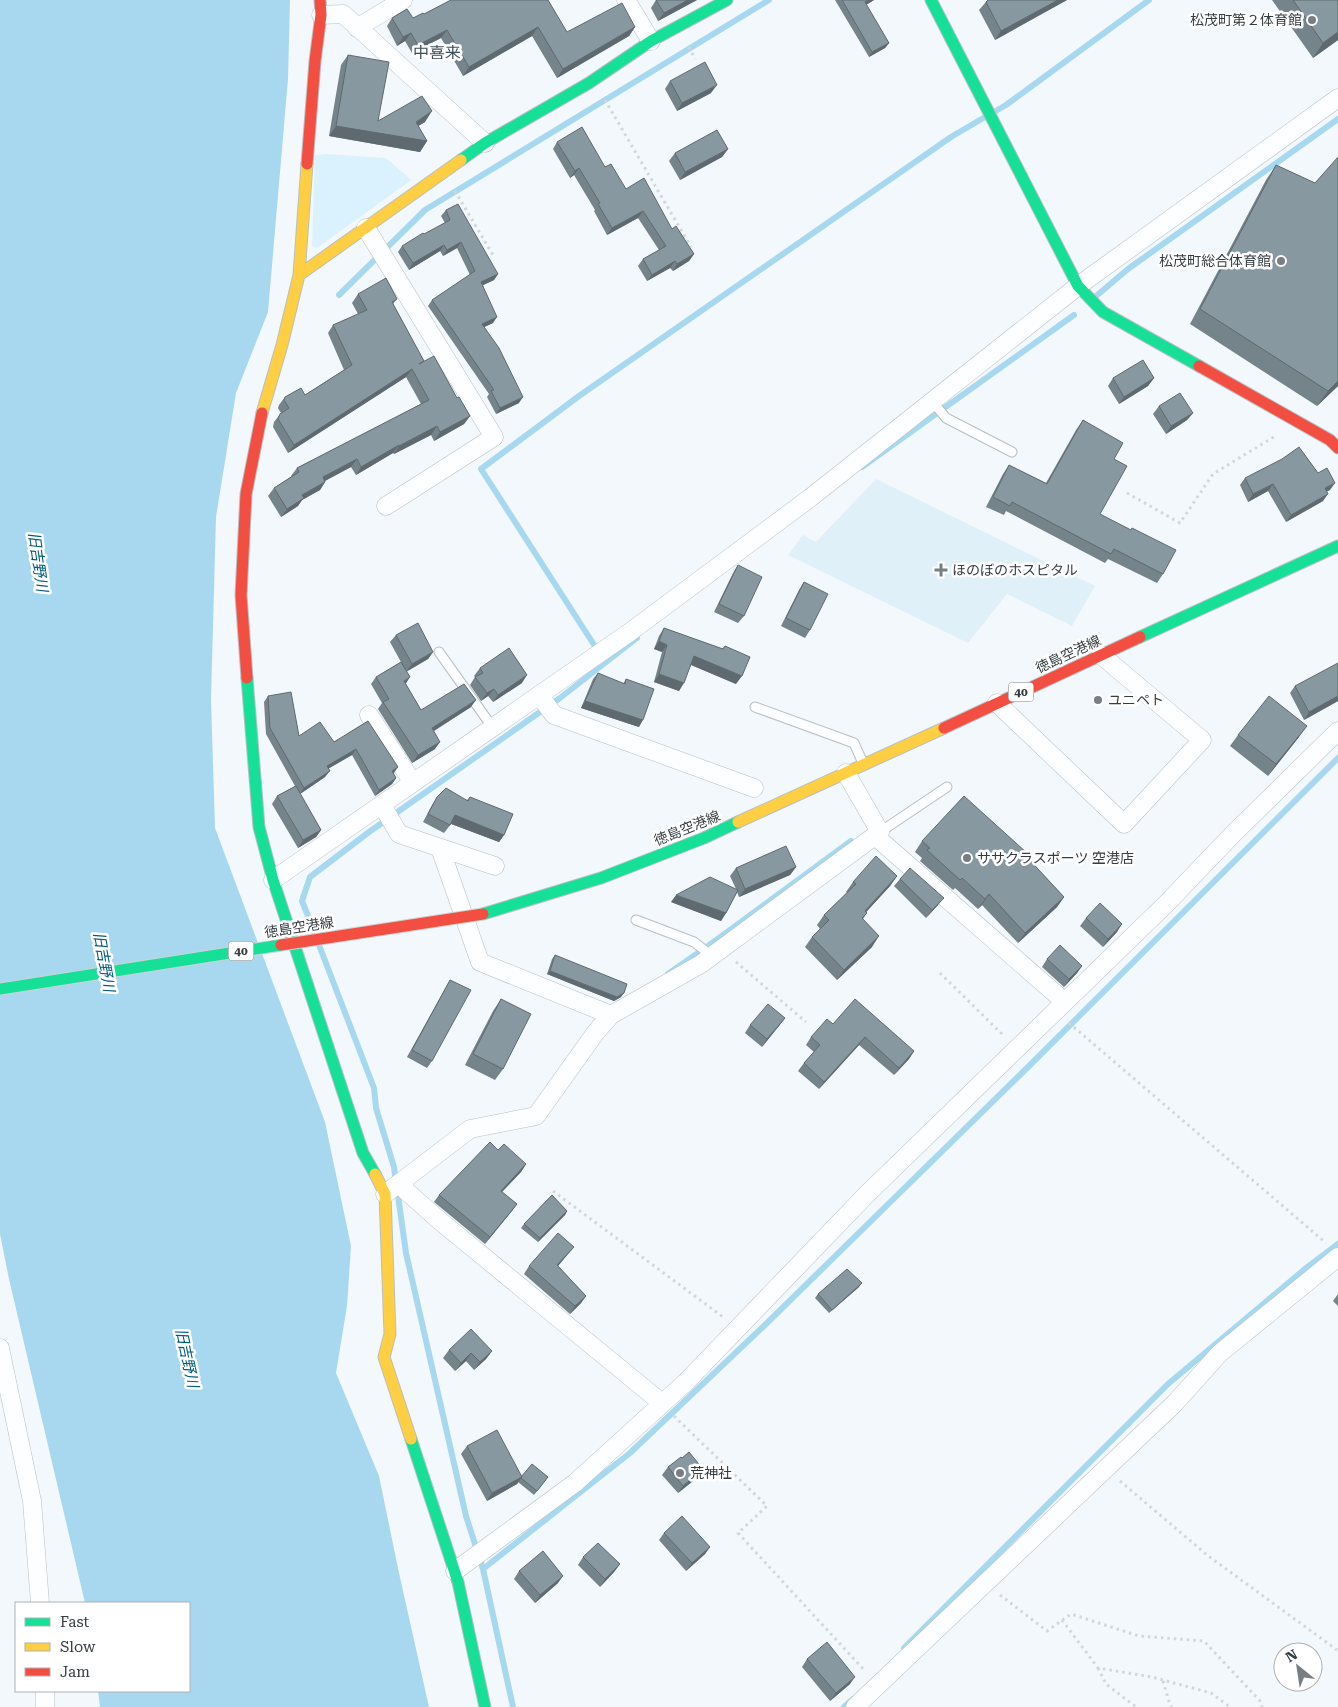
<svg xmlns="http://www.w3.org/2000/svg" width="1338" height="1707" font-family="'Roboto Serif','Noto Sans JP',serif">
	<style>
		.built { fill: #e0f0f9 }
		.green { fill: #daf1fe }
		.water { fill: #a8d8ef }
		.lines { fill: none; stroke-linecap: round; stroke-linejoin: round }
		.stream { stroke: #a8d8ef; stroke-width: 6 }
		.lane-casing { stroke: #b9bfc2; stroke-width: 11 }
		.street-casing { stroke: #b9bfc2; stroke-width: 19 }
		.fast-casing { stroke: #b9bfc2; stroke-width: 13 }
		.slow-casing { stroke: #b9bfc2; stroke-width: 13 }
		.jam-casing { stroke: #b9bfc2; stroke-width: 13 }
		.path { stroke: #d4d7d8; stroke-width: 3; stroke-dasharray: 2.5 4; stroke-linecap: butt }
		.lane { stroke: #fdfeff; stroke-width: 9 }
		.street { stroke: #fdfeff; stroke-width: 18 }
		.fast { stroke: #16e098; stroke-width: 11 }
		.slow { stroke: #ffcf43; stroke-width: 11 }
		.jam { stroke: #f24e42; stroke-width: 11 }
		.fast-bridge-casing { stroke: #ced2d4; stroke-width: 13; stroke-linecap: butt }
		.jam-bridge-casing { stroke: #ced2d4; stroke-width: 13; stroke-linecap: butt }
		.fast-bridge { stroke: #16e098; stroke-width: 11 }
		.jam-bridge { stroke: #f24e42; stroke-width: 11 }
		.wall { fill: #75838a }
		.shaded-wall { fill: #5f6a70 }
		.building { fill: #8898a0; stroke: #5f6a70 }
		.poi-dot { fill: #787e82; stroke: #fff; stroke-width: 2 }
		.labels { text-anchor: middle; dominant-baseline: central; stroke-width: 5; stroke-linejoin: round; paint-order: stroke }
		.shield { fill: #fff; stroke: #727779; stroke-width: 1 }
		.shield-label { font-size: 12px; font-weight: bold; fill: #363d40 }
		.poi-label { font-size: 14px; fill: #363d40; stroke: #fff; text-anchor: start }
		.street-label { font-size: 14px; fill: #363d40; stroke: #fff }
		.water-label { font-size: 15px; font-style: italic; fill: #015a7a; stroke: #fff }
		.quarter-label { font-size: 16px; fill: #3f4e55; stroke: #fff }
	</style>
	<rect width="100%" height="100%" fill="#f2f8fc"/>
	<path class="built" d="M876 479 1095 586 1072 626 1007 594 968 643 788 555 803 535 816 542Z"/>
	<path class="green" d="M327 154 386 158 411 180 317 248 312 246 315 155Z"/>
	<path class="water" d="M0 0H290L288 79 268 312 236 393 216 517 211 699 215 828 325 1122 351 1246 347 1306 336 1373 379 1476 399 1573 429 1707H100L98 1691H189V1603H85L9 1279 0 1234Z"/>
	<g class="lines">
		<path class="stream" d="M994 112 1006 105 1149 0
			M339 295 425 210 769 0
			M1095 297 1128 269 1338 119
			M862 467 1074 315
			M598 651 481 469 579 396 951 137 985 117
			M315 933 302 901 310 877 369 832 560 698 637 638
			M319 945 374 1088 376 1108 394 1167 406 1253 466 1516 483 1569
			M668 974 715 941 851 841
			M904 1648 1168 1384 1305 1269 1338 1244
			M513 1707 483 1569 630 1453 765 1325 1029 1066 1338 758
			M844 1707 853 1699"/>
		<defs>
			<path id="lane" d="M932 401 946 418 1012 452
				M439 652 493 728
				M755 707 854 743 862 761
				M880 832 947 787
				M636 920 694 942 712 956"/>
			<path id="street" d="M626 0 651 41
				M321 15 343 14 485 143
				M357 28 403 0
				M366 228 494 437 386 506
				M539 695 554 715 754 788
				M997 703 1124 824 1202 740 1101 655
				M369 715 413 783
				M382 805 399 834 495 866
				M875 836 1065 1002
				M440 848 480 962 611 1015
				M273 880 630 632 810 498 1078 286 1338 98
				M403 1180 405 1190 440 1221 662 1403
				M385 1194 470 1129 536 1116 596 1032 611 1015 701 964 880 832 846 773
				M0 1348 32 1501 40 1603
				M455 1571 575 1483 686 1382 868 1193 1166 904 1233 834 1338 731
				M45 1707V1691
				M855 1707 1175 1403 1220 1353 1338 1257"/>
			<path id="fast" d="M931 0 1078 286 1103 312 1199 366
				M461 160 485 143 589 83 651 41 727 0
				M1140 637 1338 546
				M247 678 259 827 273 880 363 1153 375 1174
				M483 914 601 878 704 838 738 822
				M411 1439 458 1582 485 1707"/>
			<path id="slow" d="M299 275 461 160
				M262 413 282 345 299 275 307 164
				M738 822 944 728
				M375 1174 385 1194 390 1334 384 1357 411 1439"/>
			<path id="jam" d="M307 164 315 61 321 15 320 0
				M1199 366 1330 440 1338 448
				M247 678 241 595 246 494 262 413
				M944 728 1140 637"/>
		</defs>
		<use href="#lane" class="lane-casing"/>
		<use href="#street" class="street-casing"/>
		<use href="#fast" class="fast-casing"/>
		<use href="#slow" class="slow-casing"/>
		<use href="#jam" class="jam-casing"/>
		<path class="path" d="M689 47 695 59
			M605 100 691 247
			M455 191 493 255
			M1127 493 1180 523 1213 474 1277 435
			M736 962 806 1022
			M940 973 1004 1036
			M1069 1023 1326 1243
			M553 1191 723 1317
			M674 1416 767 1506 738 1533 865 1671
			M1120 1481 1207 1555 1337 1650
			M1000 1595 1047 1631 1071 1614 1139 1636 1204 1641 1260 1701 1262 1707
			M1062 1620 1098 1668 1152 1677 1211 1693 1230 1707
			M1098 1668 1106 1684 1136 1707
			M1163 1681 1170 1705 1172 1707"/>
		<use href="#lane" class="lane"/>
		<use href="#street" class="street"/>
		<use href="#fast" class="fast"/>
		<use href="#slow" class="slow"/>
		<use href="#jam" class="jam"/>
		<defs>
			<path id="fast-bridge" d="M0 989 281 945"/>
			<path id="jam-bridge" d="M281 945 483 914"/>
		</defs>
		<use href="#fast-bridge" class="fast-bridge-casing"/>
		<use href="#jam-bridge" class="jam-bridge-casing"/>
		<use href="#fast-bridge" class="fast-bridge"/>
		<use href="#jam-bridge" class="jam-bridge"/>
	</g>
	<path class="wall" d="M451 0 567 32 635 27 629 36 557 78 532 36 463 76 441 38 412 53 405 41 397 46 387 26 392 18H413L424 14Z
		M656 0H697L658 21 651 8Z
		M835 0H874L866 5 889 43 885 48 869 57Z
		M988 0H1067L995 40 979 10 986 2Z
		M1272 0H1338V40L1313 58Z
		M348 55 378 121 425 122 418 126 427 141 420 152 329 136 341 65Z
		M670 81 711 93 677 111 665 89Z
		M557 142 605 167 626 189 672 229 694 254 689 261 673 271 670 268 647 281 638 266 643 259 659 250 638 218 607 235 594 211 595 210 574 175 570 178 553 149Z
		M728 149 722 157 680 180 669 161 675 153Z
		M1276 165 1315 183 1338 386 1317 406 1190 324 1266 180Z
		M446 210 498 274 494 280 483 285 493 323 484 327 519 403 496 414 487 397 489 394 428 306 432 300 470 275 457 248 443 256 440 251 409 270 398 252 402 246 445 223 441 216Z
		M358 294 397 299 393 304 424 361 457 398 470 416 464 424 434 441 431 435 394 454 393 453 356 475 351 467 325 481V482L320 490 302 500 298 506 281 517 268 496 274 488 291 477V476L297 468 421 404 406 377 288 453 273 427 274 422 281 413 278 408 279 405 285 397 305 395 344 370 328 333 333 325 358 314 352 303Z
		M1113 378H1154L1148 386 1119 404 1108 386Z
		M1159 406 1193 413 1187 420 1166 434 1153 414Z
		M1083 420 1114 459 1100 514 1163 574 1157 583 1108 559 1105 563 1006 511 1004 515 986 507 1003 474 1009 465 1046 483 1076 430Z
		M1245 478 1330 490 1327 491 1323 501 1286 522 1268 491 1248 502 1240 485Z
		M738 565 744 616 738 623 714 612 733 573Z
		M804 582 810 630 805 638 781 626 799 590Z
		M664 628 722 649 725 646 736 684 691 665 679 691 654 682 662 652 654 649 659 636Z
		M396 635 433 652 428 659 407 671 406 684 421 710 471 707 434 731 435 749 412 763 378 709 382 703 371 684 376 677 401 662 390 642Z
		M480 668 522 683 493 702 488 696 481 701 470 685 475 677 474 676Z
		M598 673 623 684 626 679 639 727 581 708 593 679Z
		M1295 686 1338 701 1304 720 1290 693Z
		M268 696 299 736 334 742 368 721 396 778 392 784 375 796 352 755 328 769 325 777 300 794 321 830 316 837 298 848 272 804 277 796 295 786 266 734 264 702Z
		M1238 735 1299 737 1268 776 1230 746Z
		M437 797 467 800 470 797 504 835 499 842 451 824 444 833 423 822 432 805Z
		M922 841 1025 855 1064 897 1057 907 1018 943 982 905 978 909 955 888 953 890 920 861 922 858 915 852Z
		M796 867 790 875 739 897 737 892 726 913 721 921 671 902 736 889 730 876 736 868Z
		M897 876 890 886 866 912 867 913 863 919 872 947 837 980 805 947 812 937 820 929 817 925 824 915 847 893 846 892 853 882Z
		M900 879 938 905 926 918 894 886Z
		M1086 918 1117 932 1103 947 1080 926Z
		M555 955 621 997 614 1001 547 974 552 959Z
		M1047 959 1082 966 1077 973 1064 987 1042 967Z
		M450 980 432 1061 427 1068 407 1057 446 987Z
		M501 999 503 1069 495 1080 465 1065 493 1011Z
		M785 1018 762 1047 745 1033 750 1025Z
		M833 1024 914 1051 909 1059 894 1075 859 1045 819 1089 798 1071 804 1063 814 1052 806 1045 811 1037Z
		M498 1150 526 1164 521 1172 502 1192 517 1204 485 1244 434 1202 439 1195Z
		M567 1211 565 1215 538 1242 521 1228 524 1224Z
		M574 1247 568 1254 558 1266 586 1296 581 1303 570 1314 524 1274 529 1266Z
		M859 1287 829 1313 815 1298 818 1294Z
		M1338 1294V1306L1333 1301Z
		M449 1350 492 1351 486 1359 474 1370 466 1361 455 1371 443 1358Z
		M467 1446 522 1476 548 1477 534 1495 518 1482 517 1484 487 1501 461 1454Z
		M668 1467 698 1477 678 1493 662 1475Z
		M664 1533 710 1547 705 1554 686 1571 659 1540Z
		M583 1557 620 1564 614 1572 600 1587 578 1565Z
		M519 1571 558 1583 535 1603 514 1579Z
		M807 1659 850 1684 830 1701 802 1667Z"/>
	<path class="shaded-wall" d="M688 0H697L658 21 664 13Z
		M869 0H874L861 8 865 2Z
		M1058 0H1067L995 40 1001 31Z
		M538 27 532 36 463 76 469 67Z
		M635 27 629 36 557 78 563 69Z
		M447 30 441 38 412 53 418 45Z
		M1338 32V40L1313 58 1323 43Z
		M411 33 405 41 397 46 403 37Z
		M889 43 885 48 869 57 872 52Z
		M717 85 711 93 677 111 682 103Z
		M432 111 425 122 408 132 416 122Z
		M336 126 427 141 420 152 329 136Z
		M728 149 722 157 680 180 685 172Z
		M579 168 574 175 570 178 575 171Z
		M643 211 638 218 607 235 612 228Z
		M461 242 457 248 443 256 447 250Z
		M444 245 440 251 409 270 413 263Z
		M694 254 689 261 673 271 677 264Z
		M675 261 670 268 647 281 652 275Z
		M498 274 494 280 477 288 481 282Z
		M497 317 493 323 478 330 482 324Z
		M412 369 406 377 288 453 294 445Z
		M1154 378 1148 386 1119 404 1124 397Z
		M1338 381V386L1317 406 1328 391Z
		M523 397 519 403 496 414 500 408Z
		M1193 413 1187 420 1166 434 1171 426Z
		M470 416 464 424 434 441 440 432Z
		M437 426 431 435 394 454 399 446Z
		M399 445 393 453 356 475 361 467Z
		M357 459 351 467 317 485 323 477Z
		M325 482 320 490 302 500 298 506 281 517 287 509 302 495Z
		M1335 483 1330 490 1320 495 1325 488Z
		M1273 484 1268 491 1248 502 1253 494Z
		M1328 494 1323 501 1286 522 1291 515Z
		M659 641 667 645 662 652 654 649Z
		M433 652 428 659 406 672 412 664Z
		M694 656 742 676 736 684 689 664Z
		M659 674 684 683 679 691 654 682Z
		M527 675 522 683 493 702 498 695Z
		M410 677 405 685 404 681Z
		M494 689 488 696 481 701 487 693Z
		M1338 696V701L1304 720 1309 712Z
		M476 700 471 707 427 735 432 728Z
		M585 701 643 720 639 727 581 708Z
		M1307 726 1299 737 1268 776 1276 764Z
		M440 742 435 749 412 763 418 755Z
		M356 749 352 755 322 772 327 766Z
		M398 767 394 773 388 777 392 771Z
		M330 771 325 777 300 794 304 788Z
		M396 778 392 784 375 796 379 790Z
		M455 815 504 835 499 842 449 823Z
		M321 830 316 837 298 848 303 840Z
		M796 867 790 875 739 897 745 889Z
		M897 876 890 886 858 921 865 911Z
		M989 894 982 905 978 909 985 899Z
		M676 895 726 913 721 921 671 902Z
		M1064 897 1057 907 1018 943 1025 933Z
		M944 898 938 905 926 918 932 910Z
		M1122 924 1117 932 1103 947 1108 939Z
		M879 936 872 947 837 980 844 970Z
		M1082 966 1077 973 1064 987 1069 979Z
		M550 971 624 993 621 997 614 1001 547 974Z
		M785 1018 779 1026 762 1047 767 1039Z
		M865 1037 859 1045 819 1089 824 1082Z
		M914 1051 909 1059 894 1075 899 1068Z
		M526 1164 521 1172 496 1198 501 1191Z
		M517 1204 512 1211 485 1244 490 1237Z
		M567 1211 565 1215 538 1242 540 1238Z
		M574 1247 568 1254 552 1273 557 1265Z
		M862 1283 859 1287 829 1313 832 1310Z
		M586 1296 581 1303 570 1314 575 1306Z
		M492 1351 486 1359 474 1370 480 1362Z
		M471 1353 466 1361 455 1371 461 1363Z
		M703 1469 698 1477 678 1493 683 1486Z
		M522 1477 517 1484 487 1501 492 1493Z
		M710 1547 705 1554 686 1571 692 1563Z
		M620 1564 614 1572 600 1587 605 1579Z
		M563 1576 558 1583 535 1603 540 1595Z
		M855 1677 850 1684 830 1701 836 1693Z"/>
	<path class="building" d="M451 0H548L567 32 622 3 635 27 563 69 538 27 469 67 447 30 418 45 411 33 403 37 392 18 407 9 413 18 423 13 424 14Z
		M656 0H688L664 13Z
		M842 0H869L865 2 889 43 872 52Z
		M988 0H1058L1001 31 986 2Z
		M1293 0H1338V32L1323 43Z
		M348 55 389 62 378 121 422 96 432 111 416 122 427 141 336 126Z
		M705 62 717 85 682 103 670 81Z
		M582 127 605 167 611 164 626 189 644 178 672 229 676 226 694 254 677 264 675 261 652 275 643 259 666 246 643 211 612 228 598 204 600 203 579 168 575 171 557 142Z
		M717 130 728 149 685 172 675 153Z
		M1338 157V381L1328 391 1200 309 1276 165 1315 183Z
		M458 204 498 274 481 282 497 317 482 324 499 348 523 397 500 408 491 391 494 390 432 300 475 271 461 242 447 250 444 245 413 263 402 246 423 233 424 234 450 220 446 210Z
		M386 278 397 299 392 302 424 361 419 364 434 356 457 398 459 397 470 416 440 432 437 426 399 446V445L361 467 357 459 323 477 325 482 302 495 304 498 287 509 274 488 299 472 297 468 429 400 412 369 294 445 278 419 280 414 289 408 284 400 285 397 301 388 305 395 352 365 333 325 367 310 358 294Z
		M1143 360 1154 378 1124 397 1113 378Z
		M1180 393 1193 413 1171 426 1159 406Z
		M1083 420 1123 443 1114 459 1127 466 1100 514 1131 530 1132 528 1176 550 1163 574 1114 549 1111 554 1012 502 1010 506 993 497 1009 465 1047 484Z
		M1299 447 1318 473 1327 468 1335 483 1325 488 1328 494 1291 515 1273 484 1253 494 1245 478 1282 459Z
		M738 565 762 577 744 616 719 604Z
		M804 582 828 594 810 630 786 618Z
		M418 623 433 652 412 664 396 635Z
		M664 628 723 649 725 646 750 657 742 676 694 656 684 683 659 674 667 645 659 641Z
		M509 648 527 675 498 695 494 689 487 693 475 677 483 673 480 668Z
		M401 662 410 677 404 681 421 710 464 684 476 700 432 728 440 742 418 755 383 702 389 699 376 677Z
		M1338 663V696L1309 712 1295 686Z
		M598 673 625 684 626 679 654 689 643 720 585 701Z
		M291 692 299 736 320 722 334 742 368 721 398 767 392 771 396 778 379 790 356 749 327 766 330 771 304 788 270 728 268 696Z
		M1269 696 1307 726 1276 764 1238 735Z
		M296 786 321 830 303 840 277 796Z
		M446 788 468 801 470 797 513 814 504 835 455 815 450 825 428 814 437 797Z
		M964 796 1027 853 1025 855 1064 897 1025 933 989 894 985 899 962 878 960 880 927 850 930 848 922 841Z
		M786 846 796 867 745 889 736 868Z
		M876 856 897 876 865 911 867 913 862 918 879 936 844 970 812 937 829 920 824 915 856 884 853 882Z
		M910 868 944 898 932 910 900 879Z
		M710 877 738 890 726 913 676 895Z
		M1100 903 1122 924 1108 939 1086 918Z
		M1060 945 1082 966 1069 979 1047 959Z
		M555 955 627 984 624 993 617 997 550 971Z
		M450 980 471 990 432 1061 412 1050Z
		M501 999 531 1014 503 1069 473 1054Z
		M855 999 914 1051 899 1068 865 1037 824 1082 804 1063 820 1045 811 1037 827 1019 833 1024Z
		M768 1004 785 1018 767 1039 750 1025Z
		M490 1142 498 1150 504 1144 526 1164 501 1191 517 1204 490 1237 439 1195Z
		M552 1195 567 1211 540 1238 524 1224Z
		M558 1233 574 1247 557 1265 586 1296 575 1306 529 1266Z
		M847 1269 862 1283 832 1310 818 1294Z
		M471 1329 492 1351 480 1362 471 1353 461 1363 449 1350Z
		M497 1430 522 1477 492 1493 467 1446Z
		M689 1452 703 1469 683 1486 668 1467 681 1457 682 1458Z
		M532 1464 548 1477 537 1491 521 1478 522 1477H521Z
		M682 1516 710 1547 692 1563 664 1533Z
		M598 1543 620 1564 605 1579 583 1557Z
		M543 1551 563 1576 540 1595 519 1571Z
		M827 1642 855 1677 836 1693 807 1659Z"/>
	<g class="poi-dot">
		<circle cx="1312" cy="20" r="5"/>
		<circle cx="1281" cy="261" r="5"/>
		<path d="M938.5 562.5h5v5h5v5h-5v5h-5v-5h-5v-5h5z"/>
		<circle cx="1098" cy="700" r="5"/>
		<circle cx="967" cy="858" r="5"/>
		<circle cx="680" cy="1473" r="5"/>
	</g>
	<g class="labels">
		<g class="shield">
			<rect x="1008.5" y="682.5" width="25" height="19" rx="4"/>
			<rect x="228.5" y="941.5" width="25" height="19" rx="4"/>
		</g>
		<g class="shield-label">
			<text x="1021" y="692">40</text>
			<text x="241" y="951">40</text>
		</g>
		<g class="poi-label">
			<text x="1302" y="20" text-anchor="end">松茂町第２体育館</text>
			<text x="1271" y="261" text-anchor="end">松茂町総合体育館</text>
			<text x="952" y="570">ほのぼのホスピタル</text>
			<text x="1108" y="700">ユニペト</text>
			<text x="977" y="858">ササクラスポーツ 空港店</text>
			<text x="690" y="1473">荒神社</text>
		</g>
		<g class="street-label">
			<text transform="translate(1068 654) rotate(-25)">徳島空港線</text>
			<text transform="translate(687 828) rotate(-22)">徳島空港線</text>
			<text transform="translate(299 927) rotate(-9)">徳島空港線</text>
		</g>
		<g class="water-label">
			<text transform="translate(38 562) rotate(82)">旧吉野川</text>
			<text transform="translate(104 962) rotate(80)">旧吉野川</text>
			<text transform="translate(187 1358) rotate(78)">旧吉野川</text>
		</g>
		<g class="quarter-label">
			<text x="437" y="52">中喜来</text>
		</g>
	</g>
	<rect x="15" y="1602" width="175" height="90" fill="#ffffff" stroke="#afb1b3"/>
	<rect x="25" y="1618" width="25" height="8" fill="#16e098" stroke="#afb1b3"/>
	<text x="60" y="1627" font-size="15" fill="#363d40">Fast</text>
	<rect x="25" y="1643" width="25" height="8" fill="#ffcf43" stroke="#afb1b3"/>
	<text x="60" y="1652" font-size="15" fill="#363d40">Slow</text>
	<rect x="25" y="1668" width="25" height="8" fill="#f24e42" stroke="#afb1b3"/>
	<text x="60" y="1677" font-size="15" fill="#363d40">Jam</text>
	<g transform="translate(1298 1667) rotate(330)"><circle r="24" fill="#ffffff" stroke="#afb1b3"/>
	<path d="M0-4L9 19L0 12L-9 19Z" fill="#787e82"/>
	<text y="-8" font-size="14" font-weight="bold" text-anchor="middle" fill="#363d40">N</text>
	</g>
</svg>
